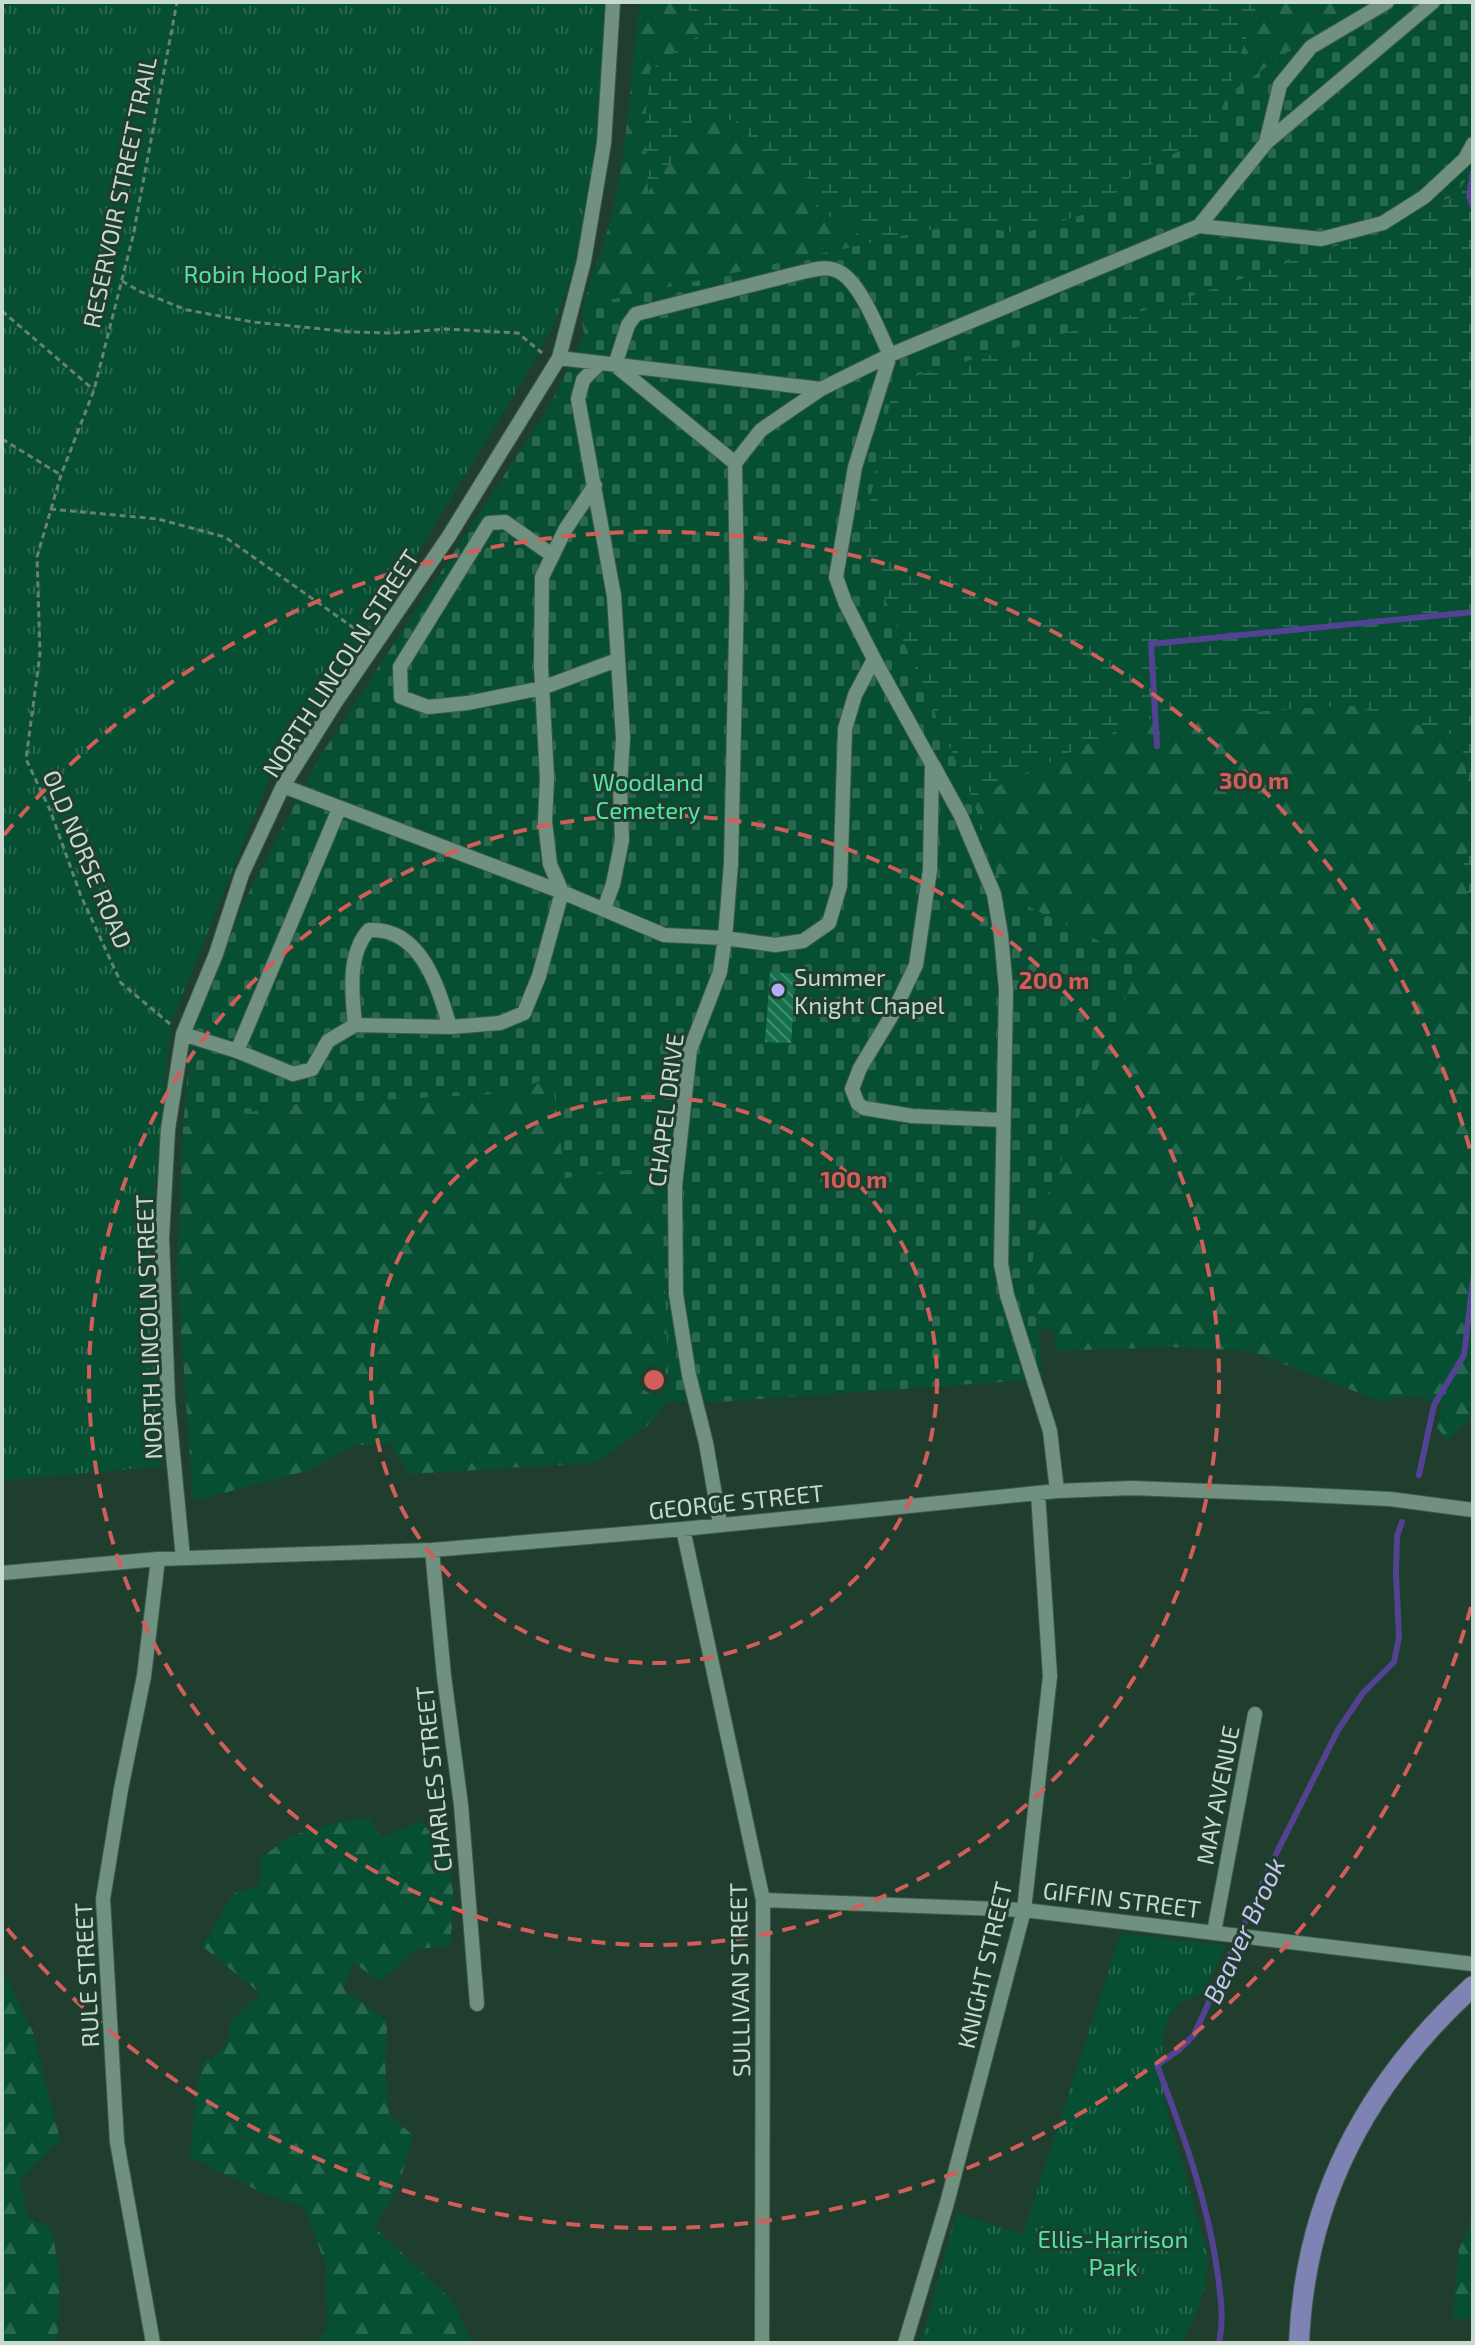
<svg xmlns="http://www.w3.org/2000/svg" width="1475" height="2345" font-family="'Exo 2',sans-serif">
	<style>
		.forest { fill: url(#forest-firs) }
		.wetland { fill: url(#wetland-marsh) }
		.cemetery { fill: url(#cemetery-stones) }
		.park { fill: url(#park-tufts) }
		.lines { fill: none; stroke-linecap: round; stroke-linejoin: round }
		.stream { stroke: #534292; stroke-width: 6 }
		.building { fill: url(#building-back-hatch) }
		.minor-casing { stroke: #405a4e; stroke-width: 16 }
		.major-casing { stroke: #405a4e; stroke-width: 22 }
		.path { stroke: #688174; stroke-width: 3; stroke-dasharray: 6 4; stroke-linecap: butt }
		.minor { stroke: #70917f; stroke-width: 14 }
		.major { stroke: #7f83b3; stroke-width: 20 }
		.ring { fill: none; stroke: #d25d5a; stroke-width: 4; stroke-dasharray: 14 10 }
		.poi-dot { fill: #b6acf8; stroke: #1f3e2e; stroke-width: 3 }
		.labels { text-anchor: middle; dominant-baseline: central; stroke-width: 6; stroke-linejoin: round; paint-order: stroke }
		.street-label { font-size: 24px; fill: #c8d9cf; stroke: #1f3e2e }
		.park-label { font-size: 24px; fill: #51e6a5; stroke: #1f3e2e }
		.poi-label { font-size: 24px; fill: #c8d9cf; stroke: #1f3e2e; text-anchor: start }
		.water-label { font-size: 26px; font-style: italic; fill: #c9c4f2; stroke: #1f3e2e }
		.centre { fill: #d25d5a; stroke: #1f3e2e; stroke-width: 4 }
		.ring-label { font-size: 24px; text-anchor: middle; font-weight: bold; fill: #d25d5a; stroke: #1f3e2e; stroke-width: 6; stroke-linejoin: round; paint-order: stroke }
	</style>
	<defs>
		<pattern id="forest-firs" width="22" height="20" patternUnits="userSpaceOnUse" patternTransform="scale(2)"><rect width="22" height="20" fill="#064f33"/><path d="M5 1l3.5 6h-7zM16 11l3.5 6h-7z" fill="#296850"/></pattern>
		<pattern id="wetland-marsh" width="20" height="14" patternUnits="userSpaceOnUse" patternTransform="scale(2)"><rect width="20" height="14" fill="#064f33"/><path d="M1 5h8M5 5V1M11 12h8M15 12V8" fill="none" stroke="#296850"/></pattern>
		<pattern id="cemetery-stones" width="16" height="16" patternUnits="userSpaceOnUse" patternTransform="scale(2)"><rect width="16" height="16" fill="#064f33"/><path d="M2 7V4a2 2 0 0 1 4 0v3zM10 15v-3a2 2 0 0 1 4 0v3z" fill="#296850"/></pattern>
		<pattern id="park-tufts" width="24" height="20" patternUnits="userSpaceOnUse" patternTransform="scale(2)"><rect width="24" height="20" fill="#064f33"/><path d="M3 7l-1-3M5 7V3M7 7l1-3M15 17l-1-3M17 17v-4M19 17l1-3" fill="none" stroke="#296850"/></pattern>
		<pattern id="building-back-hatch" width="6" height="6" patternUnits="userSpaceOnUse" patternTransform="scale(2)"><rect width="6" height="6" fill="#15714c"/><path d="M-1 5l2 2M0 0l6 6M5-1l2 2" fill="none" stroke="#408b6d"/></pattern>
	</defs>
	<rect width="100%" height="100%" fill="#1f3e2e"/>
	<path class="forest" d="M640 2H670L705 17V31L673 160 693 119 734 120 780 170 810 179 853 218 859 246 600 302 585 334C575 314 596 267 603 246 628 168 629 83 640 2Z
		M1258 2H1377L1358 25 1288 52 1226 96Z
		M1351 705 1460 737 1473 806V830L1461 875 1473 910V1407L1467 1422 1447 1440 1436 1426 1444 1405 1413 1396 1380 1401 1249 1351 1172 1347 1056 1351 1054 1329 1038 1330 1032 1270 1036 1224 1140 961 1005 896 972 798 1140 720Z
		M552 1075 661 1166 669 1401 647 1426 594 1463 409 1474 391 1444 355 1445 310 1470 193 1501 177 1274 183 1127 282 1105 513 1093Z
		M368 1817 381 1838 420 1821 449 1852 454 1902 450 1946 418 1949 379 1981 353 1962 344 1990 384 2018 387 2028 385 2061 389 2114 413 2136 397 2191 374 2227 453 2301 472 2343H313L327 2331 326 2266 305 2208 261 2192 190 2157 196 2094 204 2061C225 2055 229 2041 231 2020L261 1994 202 1946 234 1893 260 1885V1859L290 1836 335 1823Z
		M6 1976 33 2032 60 2140 20 2180 27 2217 52 2229 60 2278 57 2343H2V1977Z
		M1473 2218V2319L1453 2318 1459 2249Z"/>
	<path class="wetland" d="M670 2H1258L1214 135 1137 171 1101 209 1021 234 962 223 859 246 853 218 818 216 809 179 780 170 734 120 693 119 673 160 648 192 645 122 650 70 705 31 704 17Z
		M1473 169V806L1460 737 1350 705 1140 720 972 798 861 545 894 382 1177 301 1339 245 1456 196Z
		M1473 830V910L1461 875Z"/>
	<path class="cemetery" d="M1377 2H1473V169L1456 195 1339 245 1177 301 894 382 861 545 972 798 1005 895 1140 961 1036 1224 1032 1270 1043 1379 718 1402 669 1401 661 1166 565 1178 552 1075 513 1093 282 1105 183 1127 191 1035 245 900 319 758 551 404 600 302 962 223 1021 234 1101 209 1137 171 1214 135 1226 96 1288 52 1358 25Z"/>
	<path class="park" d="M2 2H617L599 141 573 271 557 318 534 362 383 610 278 757 171 1024 149 1251 162 1466 2 1481Z
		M1121 1933 1225 1946C1218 1960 1212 1977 1203 1990 1193 2003 1177 1995 1168 2021 1147 2089 1181 2143 1194 2207 1199 2227 1208 2246 1207 2267 1206 2295 1194 2319 1183 2343H921L956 2213 1023 2234Z"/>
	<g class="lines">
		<path class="stream" d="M1473 172 1469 196 1473 207
			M1157 746 1151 644 1473 612
			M1419 1475 1434 1405 1464 1355 1473 1280
			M1219 2343C1224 2320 1221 2300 1218 2276 1208 2201 1184 2136 1157 2065L1179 2050 1194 2035 1274 1858 1338 1730 1363 1693 1394 1662 1399 1637 1396 1573 1397 1536 1402 1522"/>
	</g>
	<path class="building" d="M770 972 796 974 791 1043 765 1042Z"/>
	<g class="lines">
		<defs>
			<path id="minor" d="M1266 143 1280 85 1311 47 1387 2
				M1199 226 1321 239 1383 223 1424 197 1465 159 1473 144
				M559 358 821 389
				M600 363 583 380 578 399 614 596 623 738 620 786 622 840 613 884 604 909
				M735 463 615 365 628 325 636 314 803 272C813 270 824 266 835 270 859 277 879 332 890 355L855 467 836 577 845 602 874 659 932 764 930 870 916 965 892 1015 860 1068 852 1089 858 1104 864 1108 912 1116 1003 1120
				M552 555 505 522 489 523 400 667 401 697 428 707 468 703 542 688 617 660
				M933 765 961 816 994 894 1001 935 1006 989 1001 1264 1007 1295 1050 1431 1057 1491
				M283 786 562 892 664 935 725 938 775 945 803 941 829 923 840 886 845 729 855 695 874 659
				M355 1025C352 994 347 954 369 930 421 927 438 987 450 1027
				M183 1034 237 1051 293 1074 312 1069 328 1041 355 1025 450 1027 500 1023 524 1013 539 976 562 892 550 864 545 822 547 778 541 665 542 577 565 530 595 485
				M237 1051 339 809
				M720 1524 706 1443 689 1375 676 1294 675 1186 690 1050 720 972 725 938 731 864 737 590 735 463 761 430 821 389 890 355 1199 226 1266 143 1433 2
				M683 1529 763 1900 762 2343
				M432 1550 444 1676 461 1805 477 2004
				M183 1558 168 1401 162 1238 168 1129 183 1034 216 954 242 874 283 786 335 703 449 536 559 358 584 261 604 143 613 2
				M2 1573 158 1559 432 1550 683 1529 1057 1491 1132 1488 1287 1494 1390 1499 1473 1510
				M763 1900 1024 1910 1473 1964
				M1214 1932 1255 1714
				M153 2343 117 2142 103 1899 121 1789 144 1676 158 1559
				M905 2343 947 2203 1024 1910 1050 1676 1038 1493"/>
			<path id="major" d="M1299 2343C1305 2198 1367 2083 1473 1986"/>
		</defs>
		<use href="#minor" class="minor-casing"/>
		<use href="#major" class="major-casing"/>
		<path class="path" d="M122 281 139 291 187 310 253 322 351 332 393 333 446 329 518 333 542 353
			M2 311 94 390
			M2 439 61 475
			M50 509 158 519 225 537 361 633
			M170 1024 121 983 81 896 50 810 26 759 40 654 37 557 61 475 94 390 133 236 177 2"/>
		<use href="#minor" class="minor"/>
		<use href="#major" class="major"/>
	</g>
	<g class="ring">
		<circle cx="654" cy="1380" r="283"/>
		<circle cx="654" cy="1380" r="565"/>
		<path d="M1471 1607A848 848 0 0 1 4 1925M4 835A848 848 0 0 1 1471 1153"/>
	</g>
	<circle class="poi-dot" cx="778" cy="990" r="8"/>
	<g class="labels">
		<g class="street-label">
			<text transform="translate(119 192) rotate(-78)">RESERVOIR STREET TRAIL</text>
			<text transform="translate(340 663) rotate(-57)">NORTH LINCOLN STREET</text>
			<text transform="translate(88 859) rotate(67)">OLD NORSE ROAD</text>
			<text transform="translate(665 1110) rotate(-83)">CHAPEL DRIVE</text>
			<text transform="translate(148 1327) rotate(-92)">NORTH LINCOLN STREET</text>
			<text transform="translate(736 1501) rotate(-6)">GEORGE STREET</text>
			<text transform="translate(433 1779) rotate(-96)">CHARLES STREET</text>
			<text transform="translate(1217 1795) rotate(-79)">MAY AVENUE</text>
			<text transform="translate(1122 1899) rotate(7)">GIFFIN STREET</text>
			<text transform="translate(984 1965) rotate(-77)">KNIGHT STREET</text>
			<text transform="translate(86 1975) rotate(-93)">RULE STREET</text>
			<text transform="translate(739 1980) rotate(-91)">SULLIVAN STREET</text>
		</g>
		<g class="park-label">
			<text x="273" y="273">Robin Hood Park</text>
			<text x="648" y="781">Woodland<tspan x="648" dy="28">Cemetery</tspan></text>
			<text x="1113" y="2238">Ellis-Harrison<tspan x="1113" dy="28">Park</tspan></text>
		</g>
		<g class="poi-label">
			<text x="794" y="976">Summer<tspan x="794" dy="28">Knight Chapel</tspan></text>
		</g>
		<g class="water-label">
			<text transform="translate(1243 1930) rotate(-65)">Beaver Brook</text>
		</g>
	</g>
	<circle cx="654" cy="1380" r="12" class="centre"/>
	<g class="ring-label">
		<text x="1254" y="789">300 m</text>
		<text x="1054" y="989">200 m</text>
		<text x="854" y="1188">100 m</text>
	</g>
	<rect width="1475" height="2345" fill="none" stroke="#c8d9cf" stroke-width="8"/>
</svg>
